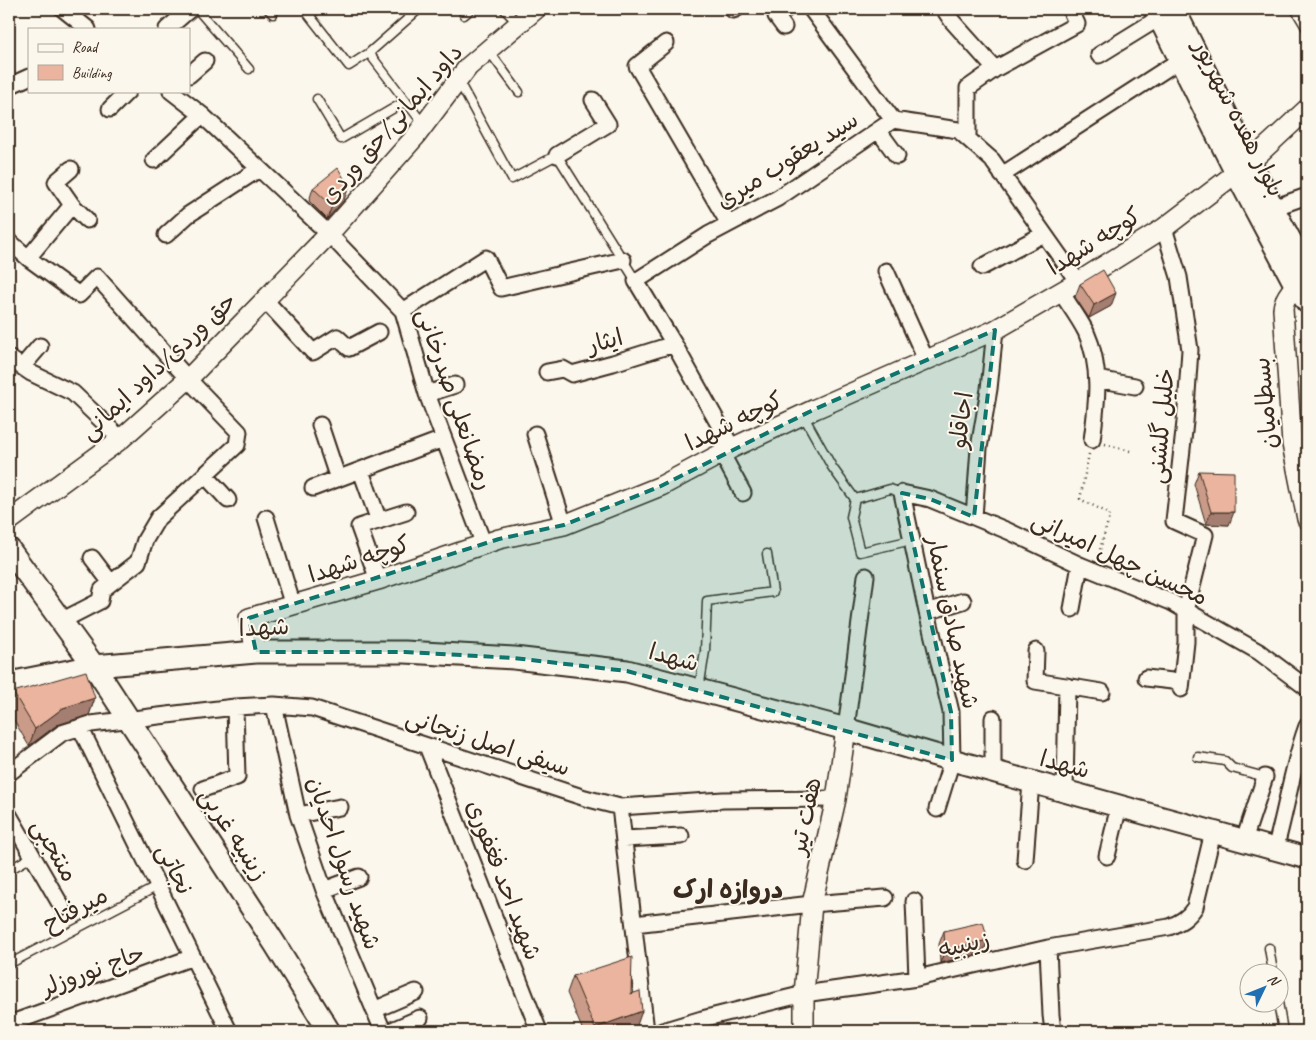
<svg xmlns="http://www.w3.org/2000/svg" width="1316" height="1040" font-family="Caveat,'Playpen Sans Arabic',sans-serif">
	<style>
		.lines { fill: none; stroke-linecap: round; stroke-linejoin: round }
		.service-casing { stroke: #3b2a1e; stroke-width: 11 }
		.minor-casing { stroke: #3b2a1e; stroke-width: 19 }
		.tertiary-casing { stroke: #3b2a1e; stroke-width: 22 }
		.secondary-casing { stroke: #3b2a1e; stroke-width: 25 }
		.path { stroke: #3b2a1e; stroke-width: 2.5; stroke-dasharray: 1 4; stroke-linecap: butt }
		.service { stroke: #fbf7ec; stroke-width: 8 }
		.minor { stroke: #fbf7ec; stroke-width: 15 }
		.tertiary { stroke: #fbf7ec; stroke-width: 19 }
		.secondary { stroke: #fbf7ec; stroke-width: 21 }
		.wall { fill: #c99b88; stroke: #3b2a1e }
		.shaded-wall { fill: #a47e6f; stroke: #3b2a1e }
		.building { fill: #eab49e; stroke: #3b2a1e }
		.marked { fill: #0f766e; fill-opacity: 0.2; stroke: #0f766e; stroke-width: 4; stroke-dasharray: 10 6; stroke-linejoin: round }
		.labels { text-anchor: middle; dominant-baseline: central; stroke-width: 4; stroke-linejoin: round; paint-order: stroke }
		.street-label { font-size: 24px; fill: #3b2a1e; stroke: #fbf7ec }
		.neighbourhood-label { font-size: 25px; font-weight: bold; fill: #3b2a1e; stroke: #fbf7ec }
	</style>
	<rect width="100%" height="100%" fill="#fbf7ec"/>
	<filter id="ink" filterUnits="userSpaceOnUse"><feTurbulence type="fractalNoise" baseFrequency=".02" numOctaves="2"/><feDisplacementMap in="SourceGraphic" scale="10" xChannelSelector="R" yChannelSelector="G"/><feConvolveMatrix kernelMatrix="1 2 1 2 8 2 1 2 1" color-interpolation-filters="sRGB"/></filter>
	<g filter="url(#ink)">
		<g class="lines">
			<defs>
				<path id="service" d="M197 9 249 69
					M268 9 273 14
					M317 9 309 15 349 66 369 53 419 9
					M504 9 519 24
					M1295 9 1307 29
					M464 15 471 9
					M489 51 519 92
					M369 53 424 125
					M459 82 512 179 557 155 636 281
					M317 99 341 139 406 101
					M803 415 832 467 855 499 890 489 902 493
					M855 499 851 517 860 552 912 540
					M699 689 705 651 707 601 773 592 767 554
					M1198 757 1225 761 1232 768 1265 777
					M9 870 33 856
					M1269 948 1273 972
					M9 964 158 886
					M1278 1002 1283 1031"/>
				<path id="minor" d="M63 9 88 29
					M811 9 893 120
					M944 9 952 21 995 69
					M733 10 736 9
					M784 27 776 16 786 9
					M167 29 190 9
					M666 43 637 66 729 224
					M1099 55 1159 18
					M189 75 205 61
					M9 86 29 77
					M171 91 202 115 329 234 403 311 427 394 484 545
					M110 109 128 91
					M878 130 897 156
					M968 139V88L995 69 1077 24 1070 9
					M557 155 608 124 593 100
					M154 160 202 115
					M71 169 56 182 72 205 87 220
					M1002 175 1180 60
					M1273 208 1307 196
					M1164 228 1179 277 1190 350 1185 422 1174 521 1205 535 1186 611V642L1181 689
					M166 235 188 215 259 169
					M9 241 28 258 79 295 97 277 188 379 239 432 237 445 158 518 145 540 138 562 102 590 100 601 61 621
					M28 258 72 205
					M982 267 1044 234
					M886 271 926 360
					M1061 292C1069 305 1079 318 1086 332 1102 367 1097 403 1092 440
					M265 300 313 352 337 337 349 348 379 332
					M403 311 486 258 501 288 623 260
					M9 358 31 373 73 393 121 439
					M22 367 40 346
					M547 372 563 369 572 374 613 363 674 344
					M1097 379 1135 386
					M427 394 455 385
					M320 425 338 479
					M535 434 564 525
					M1292 444 1307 445
					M732 448 674 344 636 281 708 235 778 198 893 120 958 130 992 160 1078 282
					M722 454 743 493
					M361 471 379 521
					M205 475 228 500
					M313 488 443 439
					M974 517 979 448 989 389 995 330
					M266 518 293 606
					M92 558 111 583
					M378 580 359 527 406 512
					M1072 609 1080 565
					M927 612 963 601
					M1036 651 1035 681 1102 692
					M1146 678 1181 682
					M274 705 298 815 324 890 383 1031
					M80 727 229 1031
					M846 729 866 576
					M427 746 539 1031
					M993 772V718
					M9 773 62 733 91 724 235 707 274 705 312 708 585 798 620 807 723 800 836 799
					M203 789 237 777 235 707
					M1065 791 1067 686
					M620 807 646 1031
					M937 809 952 760 951 712 927 612 902 493 930 499 1008 531 1080 565 1171 602 1259 652 1307 688
					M9 815 62 907
					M298 815 340 807
					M624 839 681 836
					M1244 840 1265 777
					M1275 849C1287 808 1292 766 1307 726
					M1107 856 1119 806
					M1025 860 1031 782
					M324 890 359 877
					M914 901 917 978
					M634 924 812 904 885 898
					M1048 948 1051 1015 1053 1031
					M374 1010 416 992
					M9 1024 193 957
					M390 1031 420 1018
					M662 1031 702 1019 804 994 917 978 1048 948 1169 927C1181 922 1188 918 1195 907L1213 832"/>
				<path id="tertiary" d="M1250 162 1307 109
					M1306 276C1296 285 1284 295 1283 309L1292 444 1307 519
					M9 521 121 439 188 379 329 234 415 137 468 67 536 9
					M256 652 249 618 378 580 499 539 564 525 661 486 732 448 815 409 995 330 1078 282 1164 228 1236 173
					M804 1031V994L812 904 836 799 846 729"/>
				<path id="secondary" d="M1155 9 1236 173 1296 286 1307 302
					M1174 9 1273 208 1307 271
					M9 549 94 666 275 944 329 1031
					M9 683 94 666 256 652H405L514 658 627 671 846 729 952 760 1307 858"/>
			</defs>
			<use href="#service" class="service-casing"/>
			<use href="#minor" class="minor-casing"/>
			<use href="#tertiary" class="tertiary-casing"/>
			<use href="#secondary" class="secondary-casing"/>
			<path class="path" d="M1105 444 1130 451
				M1089 454 1080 499 1110 514 1098 557"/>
			<use href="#service" class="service"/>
			<use href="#minor" class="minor"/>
			<use href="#tertiary" class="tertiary"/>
			<use href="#secondary" class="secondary"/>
		</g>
		<path class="wall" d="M313 188 344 200 327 219 309 201Z
			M1080 284 1111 306 1089 318 1075 297Z
			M1199 471 1229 525 1206 524 1194 484Z
			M13 692 95 698 89 715 57 725 29 746 9 712V705Z
			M944 931 988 940 983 953 940 963 939 944Z
			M573 976 631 994 636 1028 628 1031H583L567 993Z"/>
		<path class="shaded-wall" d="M349 187 344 200 327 219 332 206Z
			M1116 293 1111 306 1089 318 1094 305Z
			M1211 512H1234L1229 525 1206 524Z
			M95 698 89 715 57 725 29 746 35 729 63 708Z
			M988 940 983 953 940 963 945 950Z
			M642 1011 636 1028 628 1031H594L595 1028Z"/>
		<path class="building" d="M338 168 349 187 332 206 313 188Z
			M1103 270 1116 293 1094 305 1080 284Z
			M1199 471 1234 472V512H1211Z
			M86 671 95 698 63 708 35 729 13 692Z
			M983 922 988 940 945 950 944 931Z
			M632 957 631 994 640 991 642 1011 595 1028 573 976Z"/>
	</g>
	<path class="marked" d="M995 330 974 517 930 499 902 493 951 712 952 760 627 671 514 658 405 652H256L249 618 499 539 564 525 661 486 815 409Z"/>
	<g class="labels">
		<g class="street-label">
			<text transform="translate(1239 118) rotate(63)">بلوار هفده شهریور</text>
			<text transform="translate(391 124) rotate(-49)">داود ایمانی/حق وردی</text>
			<text transform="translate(787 160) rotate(-32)">سید یعقوب میری</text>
			<text transform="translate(1094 241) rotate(-32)">کوچه شهدا</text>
			<text transform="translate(605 341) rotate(-16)">ایثار</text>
			<text transform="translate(158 366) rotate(-43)">حق وردی/داود ایمانی</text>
			<text transform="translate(455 399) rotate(71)">رمضانعلی صدرخانی</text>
			<text transform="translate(1265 403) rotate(-95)">بسطامیان</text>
			<text transform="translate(961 420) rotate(-82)">اجاقلو</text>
			<text transform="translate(734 421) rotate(-26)">کوچه شهدا</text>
			<text transform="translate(1161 426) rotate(-85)">خلیل گلشنی</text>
			<text transform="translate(1120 558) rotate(25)">محسن چهل امیرانی</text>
			<text transform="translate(359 559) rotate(-18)">کوچه شهدا</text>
			<text transform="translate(953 622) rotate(78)">شهید صادق سنمار</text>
			<text transform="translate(264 627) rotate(-2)">شهدا</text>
			<text transform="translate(674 657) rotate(15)">شهدا</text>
			<text transform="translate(488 742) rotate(18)">سیفی اصل زنجانی</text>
			<text transform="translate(1065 764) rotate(15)">شهدا</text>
			<text transform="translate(805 816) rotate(-78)">هفت تیر</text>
			<text transform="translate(234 834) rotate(57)">زینبیه غربی</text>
			<text transform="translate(55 850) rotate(60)">منتجبی</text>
			<text transform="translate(344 863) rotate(71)">شهید رسول احدیان</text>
			<text transform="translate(175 869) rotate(64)">نجاتی</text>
			<text transform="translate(504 880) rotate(69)">شهید احد فغفوری</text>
			<text transform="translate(75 909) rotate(-28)">میرفتاح</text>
			<text transform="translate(964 944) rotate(-13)">زینبیه</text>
			<text transform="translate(93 970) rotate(-20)">حاج نوروزلر</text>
		</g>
		<g class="neighbourhood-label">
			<text x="728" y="890">دروازه ارک</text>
		</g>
	</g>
	<rect width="1316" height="1040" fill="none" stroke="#fbf7ec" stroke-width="30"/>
	<rect x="15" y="15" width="1286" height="1010" fill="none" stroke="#3b2a1e" stroke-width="2" filter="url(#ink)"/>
	<rect x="28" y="28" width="162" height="65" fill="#fbf7ec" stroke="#aea59a"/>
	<rect x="38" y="44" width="25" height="8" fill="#fbf7ec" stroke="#aea59a"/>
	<text x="72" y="52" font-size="15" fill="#3b2a1e">Road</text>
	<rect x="38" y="65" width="25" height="15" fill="#eab49e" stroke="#aea59a"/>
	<text x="72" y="78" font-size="15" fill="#3b2a1e">Building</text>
	<g transform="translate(1264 988) rotate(47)"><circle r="24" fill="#fbf7ec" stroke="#aea59a"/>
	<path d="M0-4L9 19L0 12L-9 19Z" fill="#1f6fb2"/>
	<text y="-8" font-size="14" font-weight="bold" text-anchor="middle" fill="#3b2a1e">N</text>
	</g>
</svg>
